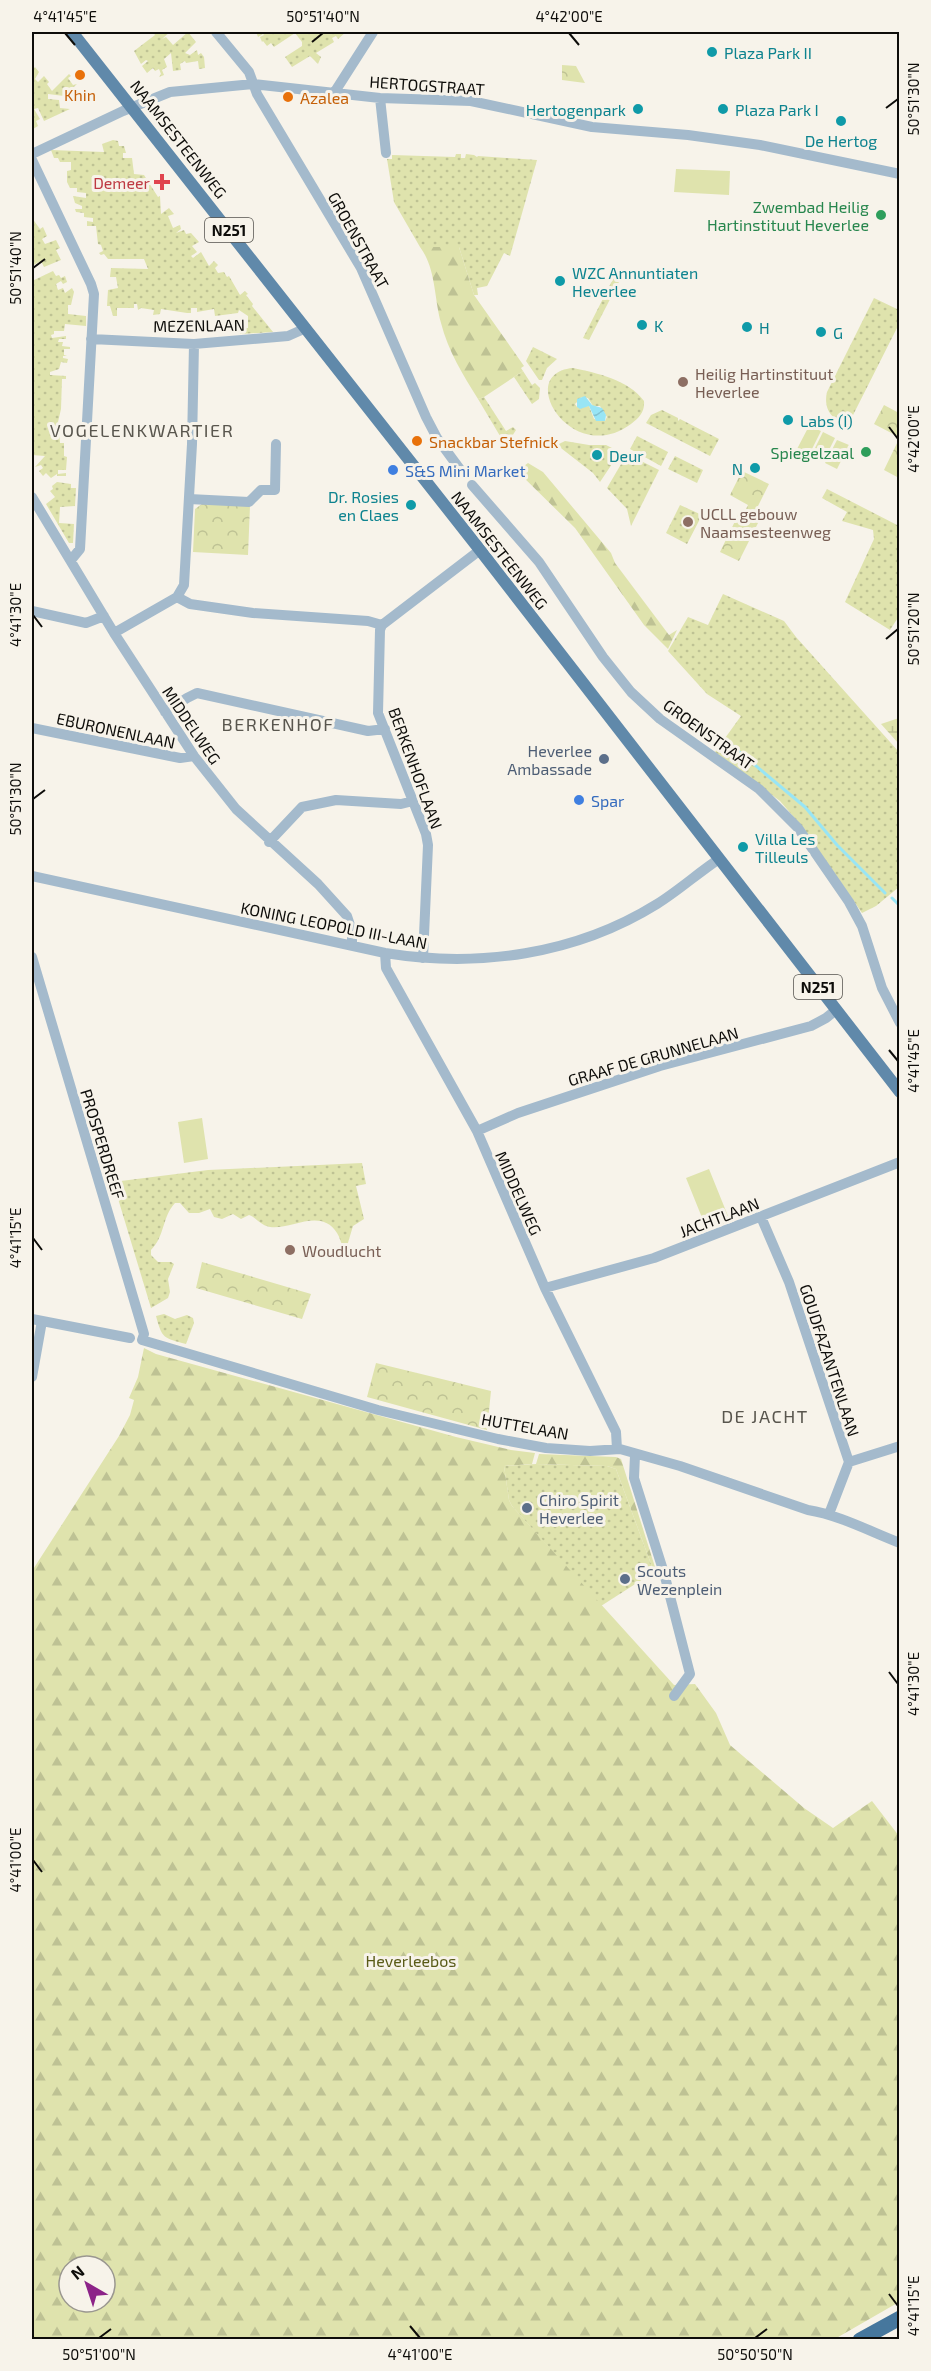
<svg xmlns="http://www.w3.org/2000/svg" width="931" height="2371" font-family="'Exo 2',sans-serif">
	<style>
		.grass { fill: url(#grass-dots); fill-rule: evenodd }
		.forest { fill: url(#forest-firs); fill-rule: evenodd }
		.wetland { fill: url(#wetland-marsh) }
		.park { fill: url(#park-crowns) }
		.pitch { fill: #dfe3ad }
		.water { fill: url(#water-waves) }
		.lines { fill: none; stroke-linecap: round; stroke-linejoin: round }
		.stream { stroke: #98e5f5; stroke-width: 3 }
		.minor { stroke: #a4bacc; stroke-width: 10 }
		.major { stroke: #6089aa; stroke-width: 12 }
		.highway { stroke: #46779d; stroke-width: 15 }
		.ticks { fill: none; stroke: #0e0d0a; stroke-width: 2 }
		.culture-dot { fill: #0f9aa8; stroke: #f7f3ea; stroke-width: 2 }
		.food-dot { fill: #e8710a; stroke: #f7f3ea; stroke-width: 2 }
		.health-dot { fill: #e0444e; stroke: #f7f3ea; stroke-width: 2 }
		.leisure-dot { fill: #2e9e5b; stroke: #f7f3ea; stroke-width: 2 }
		.education-dot { fill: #8d6e63; stroke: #f7f3ea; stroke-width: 2 }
		.shop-dot { fill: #3f7fe0; stroke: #f7f3ea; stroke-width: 2 }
		.service-dot { fill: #5c6f8a; stroke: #f7f3ea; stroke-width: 2 }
		.labels { text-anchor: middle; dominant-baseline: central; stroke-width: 6; stroke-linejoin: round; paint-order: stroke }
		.shield { fill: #f7f3ea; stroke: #54524d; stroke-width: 1.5 }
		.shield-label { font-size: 15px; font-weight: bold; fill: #0e0d0a }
		.culture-label { font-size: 16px; fill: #0d838f; stroke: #f7f3ea; text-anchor: start }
		.street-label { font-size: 16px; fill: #0e0d0a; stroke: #f7f3ea }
		.food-label { font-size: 16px; fill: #c56008; stroke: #f7f3ea; text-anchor: start }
		.health-label { font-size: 16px; fill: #be3a42; stroke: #f7f3ea; text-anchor: end }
		.leisure-label { font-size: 16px; fill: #27864d; stroke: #f7f3ea; text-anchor: end }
		.education-label { font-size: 16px; fill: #785e54; stroke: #f7f3ea; text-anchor: start }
		.shop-label { font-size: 16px; fill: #366cbe; stroke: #f7f3ea; text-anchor: start }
		.service-label { font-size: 16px; fill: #4e5e75; stroke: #f7f3ea; text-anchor: start }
		.park-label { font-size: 16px; fill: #595a17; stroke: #f7f3ea }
		.neighbourhood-label { font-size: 18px; letter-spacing: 1.5px; fill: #59564e; stroke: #f7f3ea }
		.neatline { fill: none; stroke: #0e0d0a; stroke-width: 2 }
		.ticks-label { font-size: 15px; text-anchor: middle; fill: #0e0d0a }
	</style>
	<defs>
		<pattern id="grass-dots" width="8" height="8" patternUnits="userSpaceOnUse" patternTransform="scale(1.5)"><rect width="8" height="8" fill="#dfe3ad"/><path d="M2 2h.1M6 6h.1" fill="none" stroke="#bec294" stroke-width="1.8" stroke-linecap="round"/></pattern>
		<pattern id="forest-firs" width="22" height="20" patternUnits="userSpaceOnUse" patternTransform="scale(1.5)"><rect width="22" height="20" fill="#dfe3ad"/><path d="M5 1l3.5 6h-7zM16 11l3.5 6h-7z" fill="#bec294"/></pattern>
		<pattern id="wetland-marsh" width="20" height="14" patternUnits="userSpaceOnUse" patternTransform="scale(1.5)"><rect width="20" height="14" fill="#dfe3ad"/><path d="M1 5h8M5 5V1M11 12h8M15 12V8" fill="none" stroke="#bec294"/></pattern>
		<pattern id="park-crowns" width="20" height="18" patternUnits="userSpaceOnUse" patternTransform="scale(1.5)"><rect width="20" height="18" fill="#dfe3ad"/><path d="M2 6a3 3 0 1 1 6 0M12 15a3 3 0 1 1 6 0" fill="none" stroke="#bec294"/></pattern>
		<pattern id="water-waves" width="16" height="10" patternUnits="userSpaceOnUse" patternTransform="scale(1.5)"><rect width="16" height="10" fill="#98e5f5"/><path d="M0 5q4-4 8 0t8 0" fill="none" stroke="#82c3d1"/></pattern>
	</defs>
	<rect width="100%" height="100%" fill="#f7f3ea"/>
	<path class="grass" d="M153 32H170L162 39 166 37 173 45 188 32 196 42 185 53 190 55 197 50 198 55 201 53 204 57 205 68 199 69 198 61 186 63 185 61 180 64 181 70 173 71 171 53 164 59 167 67 162 70 164 75 159 77 161 74 159 69 155 71 153 68 147 73 142 66 148 61 146 60 141 64 134 51 155 35Z
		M250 32H346L338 39 336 36 332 38 334 42 316 53 321 57 318 64 310 56 292 67 285 57 302 46V42L295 33 274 47 271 43 267 46 263 41 262 42 260 37 264 35 263 34 258 37 256 32 252 34Z
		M35 67 39 72 35 79 38 82 44 76 49 82 47 84 52 91 69 74 71 76 68 78 73 85 77 84 64 96 48 94V99L59 100 60 108 70 109 44 121 38 108 34 109 40 119 36 121 38 126 33 129 32 127V70Z
		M113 140 118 141 119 146H124L126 153H123V158H132L134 174 144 175 158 197 160 196 161 214 169 208 174 214 168 216 173 228 180 225 181 229 176 233 184 230 186 234 191 233 199 242 192 246 197 252 191 256 193 258 201 252 209 266 214 261 218 265 215 268 218 273 224 272 227 277 229 276 240 295 245 291 248 294 246 295 253 304 252 306 273 332 240 334V328H248V316L239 310 238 313 215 316 214 309 197 312V308H191V313H187L161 309 160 314 153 315 154 310 141 308 138 310 137 304H134V308H117V316H113L110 306H107L108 290 118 288 116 277H110L111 268 148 269 144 259H108L104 254 101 255 99 253 103 251 101 245 98 244 96 226H87V221L93 222V218L84 217V213L76 212 75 209H82V206L75 203 73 196 86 198V193L77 192V188H70L67 182V171L71 170V162H60L58 158H54L51 150 104 152 102 144Z
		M456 154H461V158H465L466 154 474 155 477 157 478 156 537 160 510 256 504 253 487 286 477 288 478 295H474L459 247H420L394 202 387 159H392V155L455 157Z
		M32 218 40 229 43 227 47 236 42 239 45 244 56 240 60 248 56 250 61 260 44 267 41 261 32 266Z
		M53 271 56 276 59 275 61 278 65 276 67 282 63 284 61 281 56 284 58 290 63 288 65 293 72 288 74 292 71 305H68V314L86 316V326L65 324 64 331H54V334L51 335 52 338 66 336V339H59L58 342H63L62 346 70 347V349H64V355L67 356H63V358L68 359 67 363 61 362 59 369 50 372V375L66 376V379H62L61 409 58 422H61V426H66L65 429H59L60 443H64V456L67 457 66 470H58V474L66 473V476H57V474L51 478 46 473 43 476 39 471 43 468 41 465 35 467 45 456 32 455V281Z
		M617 271 623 274 589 340 583 338Z
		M874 298 899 310V324L850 421C832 424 823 408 827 392Z
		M533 347 557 359 547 368 542 380H539L526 361Z
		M573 368C597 373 629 380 644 401 645 412 639 418 631 424 572 468 513 373 573 368ZM582 397 588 398 593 406H600L607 417 605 421 594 419 589 406 577 407 575 404Z
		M523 371 532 385 535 383 540 388 539 399 532 404 514 377Z
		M484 397 506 431 513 427 516 430 509 441 506 438 503 441 478 399Z
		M662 410 678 418V421L680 419 719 439 710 456 646 423 651 415Z
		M637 436 668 452 661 466 630 449Z
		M565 441 589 445H606L620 452 600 482 593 473 557 445Z
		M627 454 659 470 631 526 627 509 607 488Z
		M675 456 703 470 697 483 668 469Z
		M57 482 71 484V488H76L75 506 60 507 59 523 74 524 73 543H69L46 504 55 497 50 491 53 489 52 486Z
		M827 489 899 526V616L890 630 845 602 874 539 873 530 842 521 847 512 822 498Z
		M680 505 702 515 687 544 666 533Z
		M723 594 784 621 796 637 899 752V887L876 906 862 913 804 829 780 801 715 752 741 716 707 694 668 651 688 617 708 625Z
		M362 1163 366 1184 356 1186 364 1219 353 1226 347 1246H343C340 1242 340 1237 337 1233 321 1207 291 1230 270 1227 260 1225 257 1218 249 1215L241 1219 233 1214 222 1219 214 1217 210 1209 199 1213H189L180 1203H175C162 1217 165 1236 151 1250V1255L158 1262H171L174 1264 168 1279 170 1292 168 1298 151 1308 113 1182 208 1170Z
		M164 1314 175 1319 187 1315 193 1318 194 1323 186 1344C164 1338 162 1339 156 1316Z
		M536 1464 607 1466 616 1469 654 1572 601 1606 512 1506 509 1500 504 1466Z"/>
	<path class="forest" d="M420 247H459L474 295 524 366 521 368 523 371 484 397 478 399C463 375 448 351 441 323 434 298 436 268 420 247Z
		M528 463 543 472 611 553 615 563 669 635 677 630 668 649 644 625 575 528 517 471Z
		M144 1348 156 1354 456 1437 511 1450 535 1453 532 1464 504 1466 509 1500 512 1506 674 1685 695 1684 716 1713 730 1745 804 1808 833 1828 872 1801 899 1836V2302L833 2340 32 2339V1571L119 1436 130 1415 134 1400 129 1398 138 1377ZM69 2266H105V2302H69Z
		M539 1454 616 1457 621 1459 655 1567 654 1572 616 1469 607 1466 536 1464Z"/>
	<path class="wetland" d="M899 718H900L899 744 881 724Z"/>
	<path class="park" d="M562 65 576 66 585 83 562 80Z
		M884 405 899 413V437L874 424Z
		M899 439V478L884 470Z
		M742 471 769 484 756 510 763 513 739 561 720 552 739 513 743 515 748 505 730 495Z
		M202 504 250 506 248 555 193 552 195 509Z
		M202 1262 311 1294 302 1319 196 1288Z
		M376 1363 491 1391 487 1430 367 1397Z"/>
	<path class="pitch" d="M676 169 730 171 729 195 674 192Z
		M809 426 821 431 809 455 797 449Z
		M823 432 835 438 823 462 811 456Z
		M837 440 849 445 837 469 825 463Z
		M202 1118 208 1159 184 1163 178 1122Z
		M709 1169 730 1221 707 1230 686 1178Z"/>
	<path class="water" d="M585 396 592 405 602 408 606 415 605 421H596L589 406 580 409 577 407V399Z"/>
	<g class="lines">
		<path class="stream" d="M731 745 805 807 837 845 885 893
			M892 898 900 906"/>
		<path class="minor" d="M216 32 249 72 257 94 361 268 426 417 437 438 462 472
			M334 93 373 32
			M380 98 386 153
			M32 154 123 111 170 92 253 84 380 98 471 101 592 127 688 135 760 145 900 174
			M32 160 91 284 94 294 80 549 71 560
			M91 339 194 344 288 336 306 328
			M472 485 539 562 603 657 631 692 660 719 759 789 798 828 849 902 862 926 882 988 900 1023
			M32 497 114 633 194 756 236 809 318 884 347 916 352 931V946
			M189 499 249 502 261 490H275L276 444
			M177 597 190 604 253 613 368 621 382 625 480 550
			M32 611 86 623 104 616
			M382 625 380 630 378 713 426 834 428 845 423 958
			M114 633 177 597 184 585 192 444 194 344
			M165 712 187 698 197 693 368 731 385 729
			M32 728 180 758 194 756
			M269 842 302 807 336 800 401 804 413 801
			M32 876 385 953C478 968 575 955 657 904 678 891 698 873 719 859
			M385 953 386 968 477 1131 545 1288 616 1432 617 1449
			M32 957 139 1317 144 1334 142 1340 378 1410 498 1439 546 1448 590 1451 620 1449 680 1466 808 1510C839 1515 869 1531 900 1543
			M477 1131 518 1113 660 1066 811 1026 826 1018 836 1010
			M761 1217 789 1282 849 1462 829 1514
			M545 1288 654 1258 900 1162
			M32 1319 130 1338
			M32 1377 42 1321
			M635 1455 634 1478 664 1573 690 1674 674 1696
			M849 1462 900 1446"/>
		<path class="major" d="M72 32 480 550 900 1092"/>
		<path class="highway" d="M860 2340 900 2318"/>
	</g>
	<path class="ticks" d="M65 33 75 45M569 33 579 45M312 42 323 33M886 108 898 99M33 268 45 259M889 427 898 439M33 615 42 627M886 639 898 629M33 799 45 790M889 1050 898 1061M33 1238 42 1250M889 1672 898 1684M33 1860 42 1872M889 2294 898 2306M410 2326 420 2338M99 2338 111 2329M755 2338 767 2329"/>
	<g class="culture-dot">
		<circle cx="712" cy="52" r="6"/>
		<circle cx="638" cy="109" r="6"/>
		<circle cx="723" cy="109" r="6"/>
		<circle cx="841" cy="121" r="6"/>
		<circle cx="560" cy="281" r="6"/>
		<circle cx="642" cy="325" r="6"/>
		<circle cx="747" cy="327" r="6"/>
		<circle cx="821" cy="332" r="6"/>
		<circle cx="788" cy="420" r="6"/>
		<circle cx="597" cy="455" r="6"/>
		<circle cx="755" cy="468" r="6"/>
		<circle cx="411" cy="505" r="6"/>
		<circle cx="743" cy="847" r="6"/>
	</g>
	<g class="food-dot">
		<circle cx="80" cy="75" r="6"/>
		<circle cx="288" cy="97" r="6"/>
		<circle cx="417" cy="441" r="6"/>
	</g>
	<path class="health-dot" d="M159 173h6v6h6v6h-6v6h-6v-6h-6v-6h6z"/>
	<g class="leisure-dot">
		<circle cx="881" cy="215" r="6"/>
		<circle cx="866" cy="452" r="6"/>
	</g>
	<g class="education-dot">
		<circle cx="683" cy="382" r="6"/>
		<circle cx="688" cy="522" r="6"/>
		<circle cx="290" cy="1250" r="6"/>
	</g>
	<g class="shop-dot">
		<circle cx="393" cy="470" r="6"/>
		<circle cx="579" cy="800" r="6"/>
	</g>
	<g class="service-dot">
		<circle cx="604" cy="759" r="6"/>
		<circle cx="527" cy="1508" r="6"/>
		<circle cx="625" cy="1579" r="6"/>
	</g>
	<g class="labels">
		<g class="shield">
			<rect x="205" y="218" width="48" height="24" rx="4.5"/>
			<rect x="794" y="975" width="48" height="24" rx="4.5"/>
		</g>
		<g class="shield-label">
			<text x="229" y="230">N251</text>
			<text x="818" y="987">N251</text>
		</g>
		<g class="culture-label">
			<text x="724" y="52">Plaza Park II</text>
			<text x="626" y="109" text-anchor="end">Hertogenpark</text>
			<text x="735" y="109">Plaza Park I</text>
			<text x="841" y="140" text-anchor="middle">De Hertog</text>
			<text x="572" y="272">WZC Annuntiaten<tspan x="572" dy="18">Heverlee</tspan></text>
			<text x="654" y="325">K</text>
			<text x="759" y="327">H</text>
			<text x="833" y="332">G</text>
			<text x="800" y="420">Labs (I)</text>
			<text x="609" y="455">Deur</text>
			<text x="743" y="468" text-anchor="end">N</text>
			<text x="399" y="496" text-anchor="end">Dr. Rosies<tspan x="399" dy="18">en Claes</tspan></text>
			<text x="755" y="838">Villa Les<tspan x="755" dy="18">Tilleuls</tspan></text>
		</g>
		<g class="street-label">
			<text transform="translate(427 85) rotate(4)">HERTOGSTRAAT</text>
			<text transform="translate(179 139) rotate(52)">NAAMSESTEENWEG</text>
			<text transform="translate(359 240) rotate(61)">GROENSTRAAT</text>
			<text transform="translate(199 325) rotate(-1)">MEZENLAAN</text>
			<text transform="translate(500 550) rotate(52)">NAAMSESTEENWEG</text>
			<text transform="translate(192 725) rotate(56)">MIDDELWEG</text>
			<text transform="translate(116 730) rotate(12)">EBURONENLAAN</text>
			<text transform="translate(709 734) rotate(36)">GROENSTRAAT</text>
			<text transform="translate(416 768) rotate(70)">BERKENHOFLAAN</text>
			<text transform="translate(334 925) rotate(11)">KONING LEOPOLD III-LAAN</text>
			<text transform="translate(653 1056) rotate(-16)">GRAAF DE GRUNNELAAN</text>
			<text transform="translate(103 1144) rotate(73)">PROSPERDREEF</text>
			<text transform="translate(519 1193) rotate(66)">MIDDELWEG</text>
			<text transform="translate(719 1217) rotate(-21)">JACHTLAAN</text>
			<text transform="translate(830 1360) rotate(72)">GOUDFAZANTENLAAN</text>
			<text transform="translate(525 1426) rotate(10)">HUTTELAAN</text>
		</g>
		<g class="food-label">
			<text x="80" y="94" text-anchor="middle">Khin</text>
			<text x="300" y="97">Azalea</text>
			<text x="429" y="441">Snackbar Stefnick</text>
		</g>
		<g class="health-label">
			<text x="150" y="182">Demeer</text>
		</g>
		<g class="leisure-label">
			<text x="869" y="206">Zwembad Heilig<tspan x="869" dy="18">Hartinstituut Heverlee</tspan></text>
			<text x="854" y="452">Spiegelzaal</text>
		</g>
		<g class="education-label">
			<text x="695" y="373">Heilig Hartinstituut<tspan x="695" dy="18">Heverlee</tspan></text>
			<text x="700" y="513">UCLL gebouw<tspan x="700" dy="18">Naamsesteenweg</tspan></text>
			<text x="302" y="1250">Woudlucht</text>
		</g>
		<g class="shop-label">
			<text x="405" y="470">S&amp;S Mini Market</text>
			<text x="591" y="800">Spar</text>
		</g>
		<g class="service-label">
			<text x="592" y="750" text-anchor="end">Heverlee<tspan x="592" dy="18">Ambassade</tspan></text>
			<text x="539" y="1499">Chiro Spirit<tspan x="539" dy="18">Heverlee</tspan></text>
			<text x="637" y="1570">Scouts<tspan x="637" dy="18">Wezenplein</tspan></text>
		</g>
		<g class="park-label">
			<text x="411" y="1960">Heverleebos</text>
		</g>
		<g class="neighbourhood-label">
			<text x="142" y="430">VOGELENKWARTIER</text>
			<text x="278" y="724">BERKENHOF</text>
			<text x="765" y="1416">DE JACHT</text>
		</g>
	</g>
	<rect width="931" height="2371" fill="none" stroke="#f7f3ea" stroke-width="66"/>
	<g transform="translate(87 2284) rotate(321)"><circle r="28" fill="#f7f3ea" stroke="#9a9790" stroke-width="1.5"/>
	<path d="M0-4.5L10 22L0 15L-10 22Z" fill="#8c2388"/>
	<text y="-9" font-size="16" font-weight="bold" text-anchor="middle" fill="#0e0d0a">N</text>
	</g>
	<rect x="33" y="33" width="865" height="2305" class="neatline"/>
	<g class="ticks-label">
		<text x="65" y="22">4°41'45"E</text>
		<text x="323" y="22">50°51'40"N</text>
		<text x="569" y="22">4°42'00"E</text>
		<text transform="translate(914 99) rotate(-90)" y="5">50°51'30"N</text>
		<text transform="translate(16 268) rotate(-90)" y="5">50°51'40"N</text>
		<text transform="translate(914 439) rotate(-90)" y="5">4°42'00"E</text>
		<text transform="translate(16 615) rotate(-90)" y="5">4°41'30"E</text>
		<text transform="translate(914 629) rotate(-90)" y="5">50°51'20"N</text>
		<text transform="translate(16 799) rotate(-90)" y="5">50°51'30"N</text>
		<text transform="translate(914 1061) rotate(-90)" y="5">4°41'45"E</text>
		<text transform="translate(16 1238) rotate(-90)" y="5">4°41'15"E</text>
		<text transform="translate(914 1684) rotate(-90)" y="5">4°41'30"E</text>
		<text transform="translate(16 1860) rotate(-90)" y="5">4°41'00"E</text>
		<text transform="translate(914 2306) rotate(-90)" y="5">4°41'15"E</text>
		<text x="99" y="2360">50°51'00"N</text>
		<text x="420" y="2360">4°41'00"E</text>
		<text x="755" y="2360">50°50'50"N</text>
	</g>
</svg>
